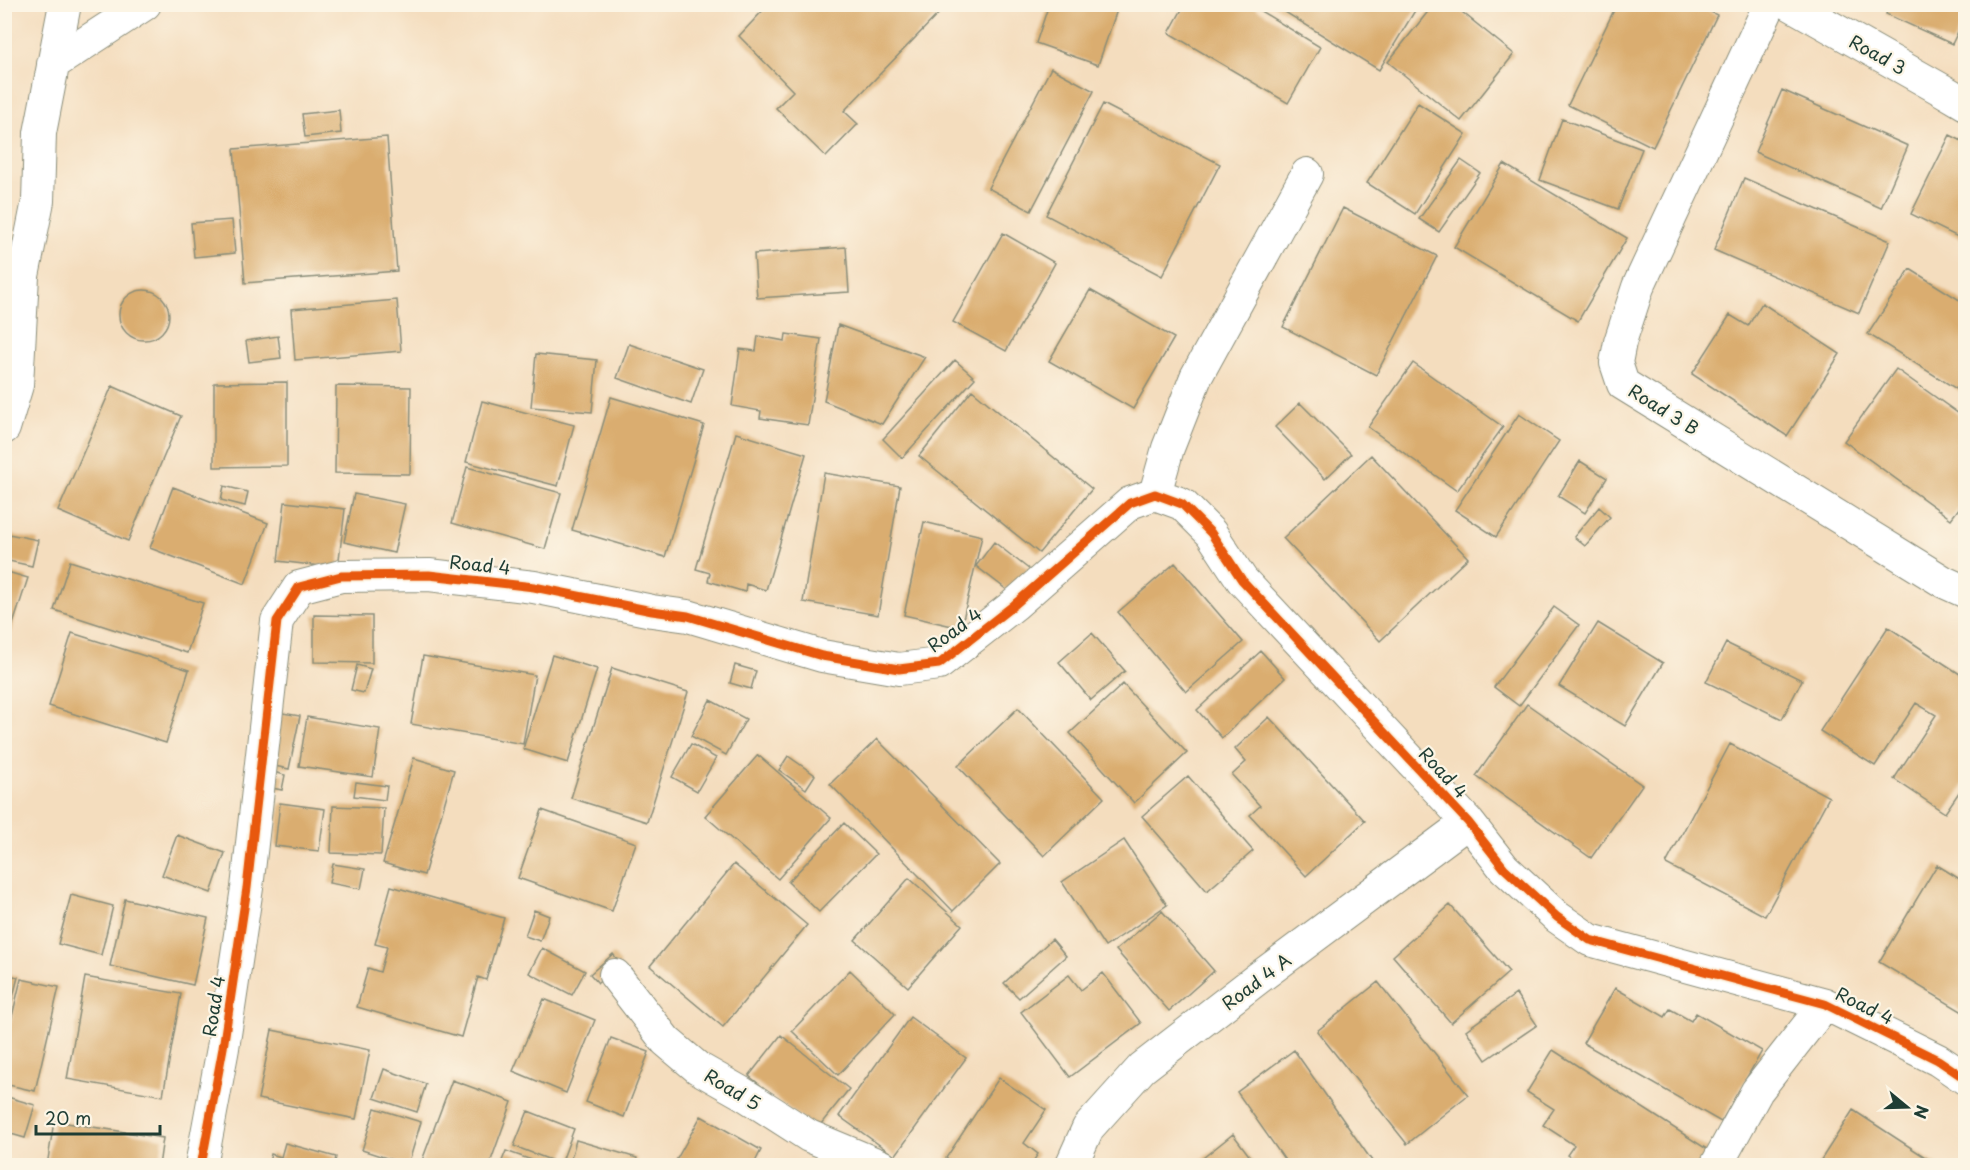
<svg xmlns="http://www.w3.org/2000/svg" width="1970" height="1170" font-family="'Playpen Sans',sans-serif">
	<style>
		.building { fill: #daad6f }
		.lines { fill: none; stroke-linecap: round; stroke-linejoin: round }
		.street-casing { stroke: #8a8d79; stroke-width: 34 }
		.street { stroke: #fff; stroke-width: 32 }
		.cycleway-casing { stroke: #fcf5e5; stroke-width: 13 }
		.cycleway { stroke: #e8590c; stroke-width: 9 }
		.labels { text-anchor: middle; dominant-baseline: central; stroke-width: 4.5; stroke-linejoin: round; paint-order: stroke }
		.street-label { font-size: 18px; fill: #1f3d34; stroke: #fcf5e5 }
	</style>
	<rect width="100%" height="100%" fill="#fcf5e5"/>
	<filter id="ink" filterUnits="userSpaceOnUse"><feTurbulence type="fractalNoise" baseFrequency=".0167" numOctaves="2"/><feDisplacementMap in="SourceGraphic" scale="12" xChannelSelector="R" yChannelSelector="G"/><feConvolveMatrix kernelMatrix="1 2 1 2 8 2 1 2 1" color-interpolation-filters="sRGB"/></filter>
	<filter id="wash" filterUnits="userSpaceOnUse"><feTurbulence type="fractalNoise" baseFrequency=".008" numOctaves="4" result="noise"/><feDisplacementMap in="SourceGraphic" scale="24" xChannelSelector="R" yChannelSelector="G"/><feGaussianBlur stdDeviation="1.35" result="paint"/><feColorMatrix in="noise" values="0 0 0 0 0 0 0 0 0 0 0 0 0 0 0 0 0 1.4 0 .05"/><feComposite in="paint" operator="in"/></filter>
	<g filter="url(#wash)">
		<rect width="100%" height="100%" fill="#f4ddbe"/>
		<g id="blocks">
			<path class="building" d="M769 4H806L810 9 814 4H948L844 111 858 124 826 157 776 108 793 91 739 36Z
				M1049 4H1119L1098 65 1036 43Z
				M1185 4H1249L1320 47 1288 103 1169 33Z
				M1272 4H1419L1379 70Z
				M1434 4H1452L1514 54 1461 121 1388 62Z
				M1617 4H1695L1717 15 1653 147 1568 105Z
				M1891 4H1966V15L1952 44 1886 14Z
				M1051 68 1094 91 1031 211 988 188Z
				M1782 90 1908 146 1881 208 1755 152Z
				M1418 103 1466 134 1415 214 1367 183Z
				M1103 104 1220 164 1162 276 1046 215Z
				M339 110 341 133 305 137 302 114Z
				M1562 119 1642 149 1618 209 1540 180Z
				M1950 135 1966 143V232L1962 239 1911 214Z
				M387 137 397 271 245 283 234 149Z
				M1461 160 1480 173 1439 232 1419 219Z
				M1504 164 1627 238 1578 321 1454 247Z
				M1744 178 1890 241 1859 313 1714 250Z
				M1343 208 1437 256 1376 375 1283 327Z
				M232 220 235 253 194 257 191 223Z
				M1003 233 1055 263 1006 351 953 322Z
				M846 247 849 292 757 298 754 254Z
				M1910 269 1966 304V395L1868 334Z
				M119 315a25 25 0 1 1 50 0a25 25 0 1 1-50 0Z
				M1090 290 1174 338 1133 409 1049 361Z
				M397 300 401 351 295 360 291 309Z
				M1762 303 1840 354 1787 436 1692 374 1730 315 1748 326Z
				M838 325 925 357 882 424 824 401Z
				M786 334 821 339 808 425 760 418 761 411 732 406 740 349 756 351 758 336 785 341Z
				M278 336 281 358 249 362 246 341Z
				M629 344 703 369 691 404 617 378Z
				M536 354 597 360 592 412 531 407Z
				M955 360 975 378 902 458 883 439Z
				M1413 363 1503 427 1457 491 1368 427Z
				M1896 369 1966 419V499L1951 519 1844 441Z
				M287 382V466L214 467V383Z
				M112 386 181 416 128 541 58 511Z
				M336 386 411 387 410 474 335 473Z
				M972 390 1092 489 1039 553 919 456Z
				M611 397 704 425 665 557 572 530Z
				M482 401 574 425 558 486 466 462Z
				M1300 403 1351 454 1325 479 1275 427Z
				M1519 414 1559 441 1496 537 1455 510Z
				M736 433 806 454 766 590 746 584 745 592 708 581 710 573 696 569Z
				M1371 455 1468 558 1380 641 1283 538Z
				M1580 461 1607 478 1585 513 1558 496Z
				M467 467 561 493 545 549 452 523Z
				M824 473 900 486 878 615 803 602Z
				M224 486 248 492 245 506 221 500Z
				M173 487 268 523 245 584 150 548Z
				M354 494 405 504 394 553 344 542Z
				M285 502 345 509 338 568 278 561Z
				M1599 507 1610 517 1585 546 1574 537Z
				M924 522 982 536 961 628 904 615Z
				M4 533 38 540 32 566 4 560Z
				M994 542 1030 570 1011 593 976 566Z
				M70 561 203 603 187 653 54 610Z
				M1175 563 1243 642 1186 692 1118 612Z
				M4 571 28 578 5 649H4Z
				M1554 607 1579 625 1519 706 1494 687Z
				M314 615 372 616V663L314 662Z
				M1598 623 1663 663 1625 726 1559 686Z
				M1888 627 1966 678V782L1945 813 1894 779 1936 715 1916 703 1875 766 1820 731Z
				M72 633 189 670 166 743 49 706Z
				M1092 633 1125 671 1091 700 1059 662Z
				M1726 643 1802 680 1782 719 1706 682Z
				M1261 651 1285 678 1222 738 1197 710Z
				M552 655 597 669 568 763 523 749Z
				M423 656 535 675 523 744 411 724Z
				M357 665 371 669 364 693 351 690Z
				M735 665 756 671 751 689 730 683Z
				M612 668 688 692 647 822 571 798Z
				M1123 684 1187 753 1134 803 1070 733Z
				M710 700 746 719 726 755 691 736Z
				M1527 704 1642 785 1591 858 1476 776Z
				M1018 708 1104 798 1044 856 958 766Z
				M277 712 300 716 289 769 265 764Z
				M307 717 380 729 373 777 299 766Z
				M1269 717 1365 821 1306 876 1250 815 1260 806 1232 775 1246 762 1235 749Z
				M877 739 1000 864 953 911 830 784Z
				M691 744 716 758 697 791 672 777Z
				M1730 744 1829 797 1765 916 1666 864Z
				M758 755 831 818 778 879 705 816Z
				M788 756 815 775 806 789 779 770Z
				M414 758 454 770 424 875 383 863Z
				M266 770 285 775 282 790 262 786Z
				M1188 776 1253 851 1207 891 1142 816Z
				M356 782 387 786 385 800 354 796Z
				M280 803 325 809 319 851 275 846Z
				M333 806 384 808 381 855 331 853Z
				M542 810 636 843 612 911 518 878Z
				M844 823 876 854 819 912 788 882Z
				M177 835 225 853 211 893 162 875Z
				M1124 840 1167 905 1105 947 1062 882Z
				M333 864 365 869 361 889 329 883Z
				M734 864 807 925 723 1027 650 966Z
				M1937 865 1966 883V1014L1879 962Z
				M909 878 962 925 908 987 855 940Z
				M391 886 504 918 486 980 478 977 461 1037 357 1007 368 968 380 972 387 947 375 944Z
				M71 895 113 906 101 955 58 944Z
				M125 899 208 918 193 985 110 966Z
				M1450 905 1509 972 1451 1023 1393 956Z
				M534 910 549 916 540 941 525 936Z
				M1162 911 1214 971 1169 1011 1116 950Z
				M1052 939 1066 956 1019 998 1004 983Z
				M542 948 585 971 572 995 529 973Z
				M613 954 621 964 598 983 590 974Z
				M850 970 895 1014 838 1075 792 1031Z
				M1103 973 1141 1023 1070 1077 1021 1012 1069 975 1081 990Z
				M4 974 18 977 5 1028 4 1027Z
				M85 977 181 994 163 1096 67 1079Z
				M21 979 59 987 35 1091 4 1084V1050Z
				M1378 982 1468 1095 1407 1144 1317 1031Z
				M1615 988 1665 1017 1670 1009 1691 1021 1696 1013 1762 1051 1721 1122 1583 1043Z
				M1516 994 1537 1025 1486 1060 1466 1030Z
				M544 999 595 1020 566 1093 513 1071Z
				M910 1017 966 1058 895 1156 839 1116Z
				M272 1030 370 1050 356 1119 258 1099Z
				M781 1035 849 1089 816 1130 749 1076Z
				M611 1038 649 1052 624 1117 586 1102Z
				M1294 1050 1372 1161 1367 1166H1289L1237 1092Z
				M1553 1050 1716 1155 1709 1166H1583L1567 1155 1574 1145 1543 1125 1554 1109 1527 1092Z
				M384 1069 426 1084 417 1112 374 1098Z
				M999 1078 1046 1110 1024 1143 1038 1154 1030 1166H957L946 1158Z
				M452 1080 512 1102 489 1166H420Z
				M4 1096 35 1105 25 1138 4 1132Z
				M375 1108 421 1122 408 1165 362 1150Z
				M1853 1110 1939 1166H1817Z
				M528 1111 574 1129 561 1164 514 1146Z
				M701 1116 761 1150 753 1166H673Z
				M54 1121 163 1138 159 1166H47Z
				M1233 1134 1257 1166H1193Z
				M576 1140 637 1158 635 1166H569Z
				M285 1143 336 1157 334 1166H268L271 1154 281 1157Z
				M506 1151 546 1165V1166H500Z"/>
		</g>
	</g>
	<g filter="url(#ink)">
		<use href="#blocks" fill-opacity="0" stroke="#8a8d79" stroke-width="1.5"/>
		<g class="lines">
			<defs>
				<path id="street" d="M1770 4 1638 287 1620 342 1616 363 1623 384 1944 582 1966 592
					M1790 4 1944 91 1966 104
					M53 64 145 4
					M4 428 17 385 23 276 38 201 40 133 65 4
					M1155 494 1168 448 1196 377 1307 174
					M615 975 666 1041 698 1068 742 1093 809 1136 881 1166
					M201 1166 223 1048 247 888 277 621 299 587 341 576 429 575 534 587 652 611 688 616 822 656 899 669 939 664 1014 605 1130 503 1155 494 1182 504 1211 533 1242 580 1468 822 1504 868 1557 917 1590 940 1825 1004 1938 1060 1966 1079
					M1071 1166 1088 1128 1142 1068 1257 979 1468 822
					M1716 1166 1757 1091 1825 1004"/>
			</defs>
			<use href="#street" class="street-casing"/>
			<use href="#street" class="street"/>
			<defs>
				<path id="cycleway" d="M201 1166 223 1048 247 888 277 621 299 587 341 576 429 575 534 587 652 611 688 616 822 656 899 669 939 664 1014 605 1130 503 1155 494 1182 504 1211 533 1242 580 1468 822 1504 868 1557 917 1590 940 1825 1004 1938 1060 1966 1079"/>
			</defs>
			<use href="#cycleway" class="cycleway-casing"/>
			<use href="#cycleway" class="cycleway"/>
		</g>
	</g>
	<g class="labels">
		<g class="street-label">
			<text transform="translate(1878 54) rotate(29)">Road 3</text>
			<text transform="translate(1664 409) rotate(32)">Road 3 B</text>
			<text transform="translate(480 564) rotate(6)">Road 4</text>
			<text transform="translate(954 629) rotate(-36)">Road 4</text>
			<text transform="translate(1444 772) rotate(47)">Road 4</text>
			<text transform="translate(1256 981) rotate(-37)">Road 4 A</text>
			<text transform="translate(1865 1005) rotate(26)">Road 4</text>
			<text transform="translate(213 1006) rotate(-81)">Road 4</text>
			<text transform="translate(733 1089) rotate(31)">Road 5</text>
		</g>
	</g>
	<rect width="1970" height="1170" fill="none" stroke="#fcf5e5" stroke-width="24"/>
	<g transform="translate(1907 1107) rotate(109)" stroke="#fcf5e5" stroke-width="4.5" paint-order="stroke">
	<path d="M0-4.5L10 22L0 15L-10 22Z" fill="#1f3d34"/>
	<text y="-9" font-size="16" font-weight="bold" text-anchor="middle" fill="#1f3d34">N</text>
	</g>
	<path d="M36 1125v9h124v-9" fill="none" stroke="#1f3d34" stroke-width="3"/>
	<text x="45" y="1125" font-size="18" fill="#1f3d34" stroke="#fcf5e5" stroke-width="4.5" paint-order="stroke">20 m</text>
</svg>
